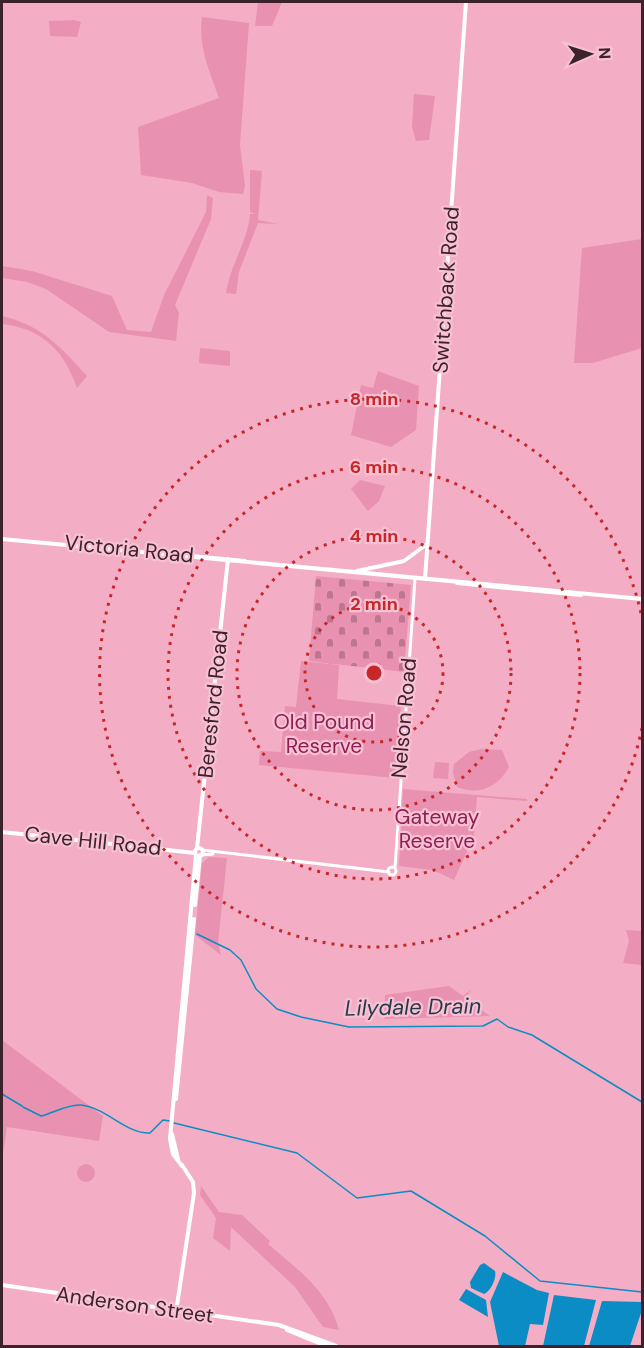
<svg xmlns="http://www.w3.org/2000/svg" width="644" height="1348" font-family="'DM Sans',sans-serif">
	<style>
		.green { fill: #e891b1 }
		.cemetery { fill: url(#cemetery-stones) }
		.water { fill: #0c8cc4 }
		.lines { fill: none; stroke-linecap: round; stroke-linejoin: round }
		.stream { stroke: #0c8cc4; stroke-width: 1.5 }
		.tertiary { stroke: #fff; stroke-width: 3 }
		.secondary { stroke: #fff; stroke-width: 4 }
		.ring { fill: none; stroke: #c72728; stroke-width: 3; stroke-dasharray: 3 6 }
		.labels { text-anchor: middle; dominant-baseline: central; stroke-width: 4.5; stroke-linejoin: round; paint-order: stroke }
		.street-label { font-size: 21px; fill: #3c222b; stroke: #f8c0d3 }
		.park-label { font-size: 21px; fill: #8d1f54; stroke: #f8c0d3 }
		.water-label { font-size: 22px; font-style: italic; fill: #233b49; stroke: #f8c0d3 }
		.centre { fill: #c72728; stroke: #f8c0d3; stroke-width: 3 }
		.ring-label { font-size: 18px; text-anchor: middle; font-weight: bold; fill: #c72728; stroke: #f8c0d3; stroke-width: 4.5; stroke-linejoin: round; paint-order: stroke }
	</style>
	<defs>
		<pattern id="cemetery-stones" width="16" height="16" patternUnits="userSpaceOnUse" patternTransform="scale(1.5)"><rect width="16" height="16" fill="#e891b1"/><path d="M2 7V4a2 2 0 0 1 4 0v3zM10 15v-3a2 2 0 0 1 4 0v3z" fill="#bd7690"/></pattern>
	</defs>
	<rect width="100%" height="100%" fill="#f3aec6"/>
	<path class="green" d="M258 2H282L272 26H255Z
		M202 17 249 23 240 145 245 186 243 194 219 192 192 183 141 175 138 127 219 98C209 70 198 47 202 17Z
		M74 20 81 22 77 37 50 36 49 21Z
		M414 94 435 96 429 140 416 141 412 127Z
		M250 170 262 171 258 220 278 224 258 223 239 272 236 294 226 293C230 265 248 241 250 214H255L250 212Z
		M207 195 213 198 211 219 175 305 179 313 176 341 109 332 46 289 27 282 2 278V266L32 271 112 296 127 330 151 332 164 295 206 212Z
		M642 239V348L593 363H574L582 248Z
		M2 316C41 325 61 347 87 376L77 388C64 350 41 328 2 324Z
		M200 348 230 351V366L199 363Z
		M378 371 419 386 416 430 391 447 351 435 361 385 373 388Z
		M360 480 385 486 379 501 368 511 351 489Z
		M301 661 339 665 337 699 401 706 395 778 259 765 260 751 281 752 285 706 296 707Z
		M481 749 502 750 509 767C498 787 479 796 457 787L453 773 454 764 469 752Z
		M435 762 449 763 448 779 433 778Z
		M403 789 527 799V801L477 797 474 836 454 880 433 870 399 866Z
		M209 857 227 858 218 943 221 955 195 935 202 863Z
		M626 930 642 931V965L623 963 629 941Z
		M449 986 463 996 472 989 465 998 490 1016 384 1019 385 995Z
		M2 1040 103 1116 99 1141 7 1127 2 1160Z
		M77 1173a9 9 0 1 1 18 0a9 9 0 1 1-18 0Z
		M201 1186 219 1212 242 1215 270 1241 268 1244C297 1269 329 1291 339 1330L323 1327 295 1287 231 1227 230 1251 213 1238 216 1218 200 1195Z"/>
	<path class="cemetery" d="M316 576 411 585 404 672 309 661Z"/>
	<path class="water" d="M484 1263 495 1271C497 1278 491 1291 484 1294L471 1288 470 1282 480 1265Z
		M503 1272 537 1290 549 1293 543 1325 530 1324 525 1346H499L490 1302Z
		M466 1289 486 1300 488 1317 459 1300Z
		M554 1295 596 1300 584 1346H543Z
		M602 1301 642 1302V1310L630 1346H589Z"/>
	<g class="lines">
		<path class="stream" d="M197 934 230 950 241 960 256 989 277 1009 301 1017 349 1027 483 1026 497 1019 508 1027 532 1035 642 1102
			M2 1094 22 1106
			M23 1107 41 1116C53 1113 68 1104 81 1105 107 1108 126 1134 150 1133L163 1120 170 1121
			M174 1123 297 1153 357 1198 411 1191 485 1236 540 1281 642 1292"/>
		<path class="tertiary" d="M202 850 389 872
			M201 855 213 854
			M388 871a4 4 0 1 1 8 0a4 4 0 1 1-8 0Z
			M395 868 415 579"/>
		<path class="secondary" d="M2 539 642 599
			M192 556 245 561
			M357 571 404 561 427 544
			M425 579 466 2
			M457 583 581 595
			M2 832 195 853
			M197 848 228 559
			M195 852a4 4 0 1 1 8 0a4 4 0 1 1-8 0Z
			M195 905 200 855
			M176 1099 194 919
			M172 1134 178 1159
			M182 1166 173 1154 170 1139 196 855
			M2 1285 279 1325 336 1346
			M176 1312 194 1193 193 1182 182 1165
			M287 1330 326 1346"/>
	</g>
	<g class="ring">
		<circle cx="374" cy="673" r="69"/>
		<circle cx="374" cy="673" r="137"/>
		<circle cx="374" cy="673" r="206"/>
		<path d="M642 728A274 274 0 1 1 642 618"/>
	</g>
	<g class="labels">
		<g class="street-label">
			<text transform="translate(446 290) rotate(-86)">Switchback Road</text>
			<text transform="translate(129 549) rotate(6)">Victoria Road</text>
			<text transform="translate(213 704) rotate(-84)">Beresford Road</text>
			<text transform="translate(404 718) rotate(-85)">Nelson Road</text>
			<text transform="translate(93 841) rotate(6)">Cave Hill Road</text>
			<text transform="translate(135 1305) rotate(8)">Anderson Street</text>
		</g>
		<g class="park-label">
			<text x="324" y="722">Old Pound<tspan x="324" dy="24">Reserve</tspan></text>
			<text x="437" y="817">Gateway<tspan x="437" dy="24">Reserve</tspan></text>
		</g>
		<g class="water-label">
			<text transform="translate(413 1007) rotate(-1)">Lilydale Drain</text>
		</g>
	</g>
	<circle cx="374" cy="673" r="9" class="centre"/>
	<g class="ring-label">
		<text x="374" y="405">8 min</text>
		<text x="374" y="473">6 min</text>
		<text x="374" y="542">4 min</text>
		<text x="374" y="610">2 min</text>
	</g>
	<rect width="644" height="1348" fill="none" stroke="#3c222b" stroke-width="6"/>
	<g transform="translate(590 54) rotate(87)" stroke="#f8c0d3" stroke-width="4.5" paint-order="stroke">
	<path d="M0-4.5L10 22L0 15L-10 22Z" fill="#3c222b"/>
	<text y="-9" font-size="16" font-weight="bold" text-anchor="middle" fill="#3c222b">N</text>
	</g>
</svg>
